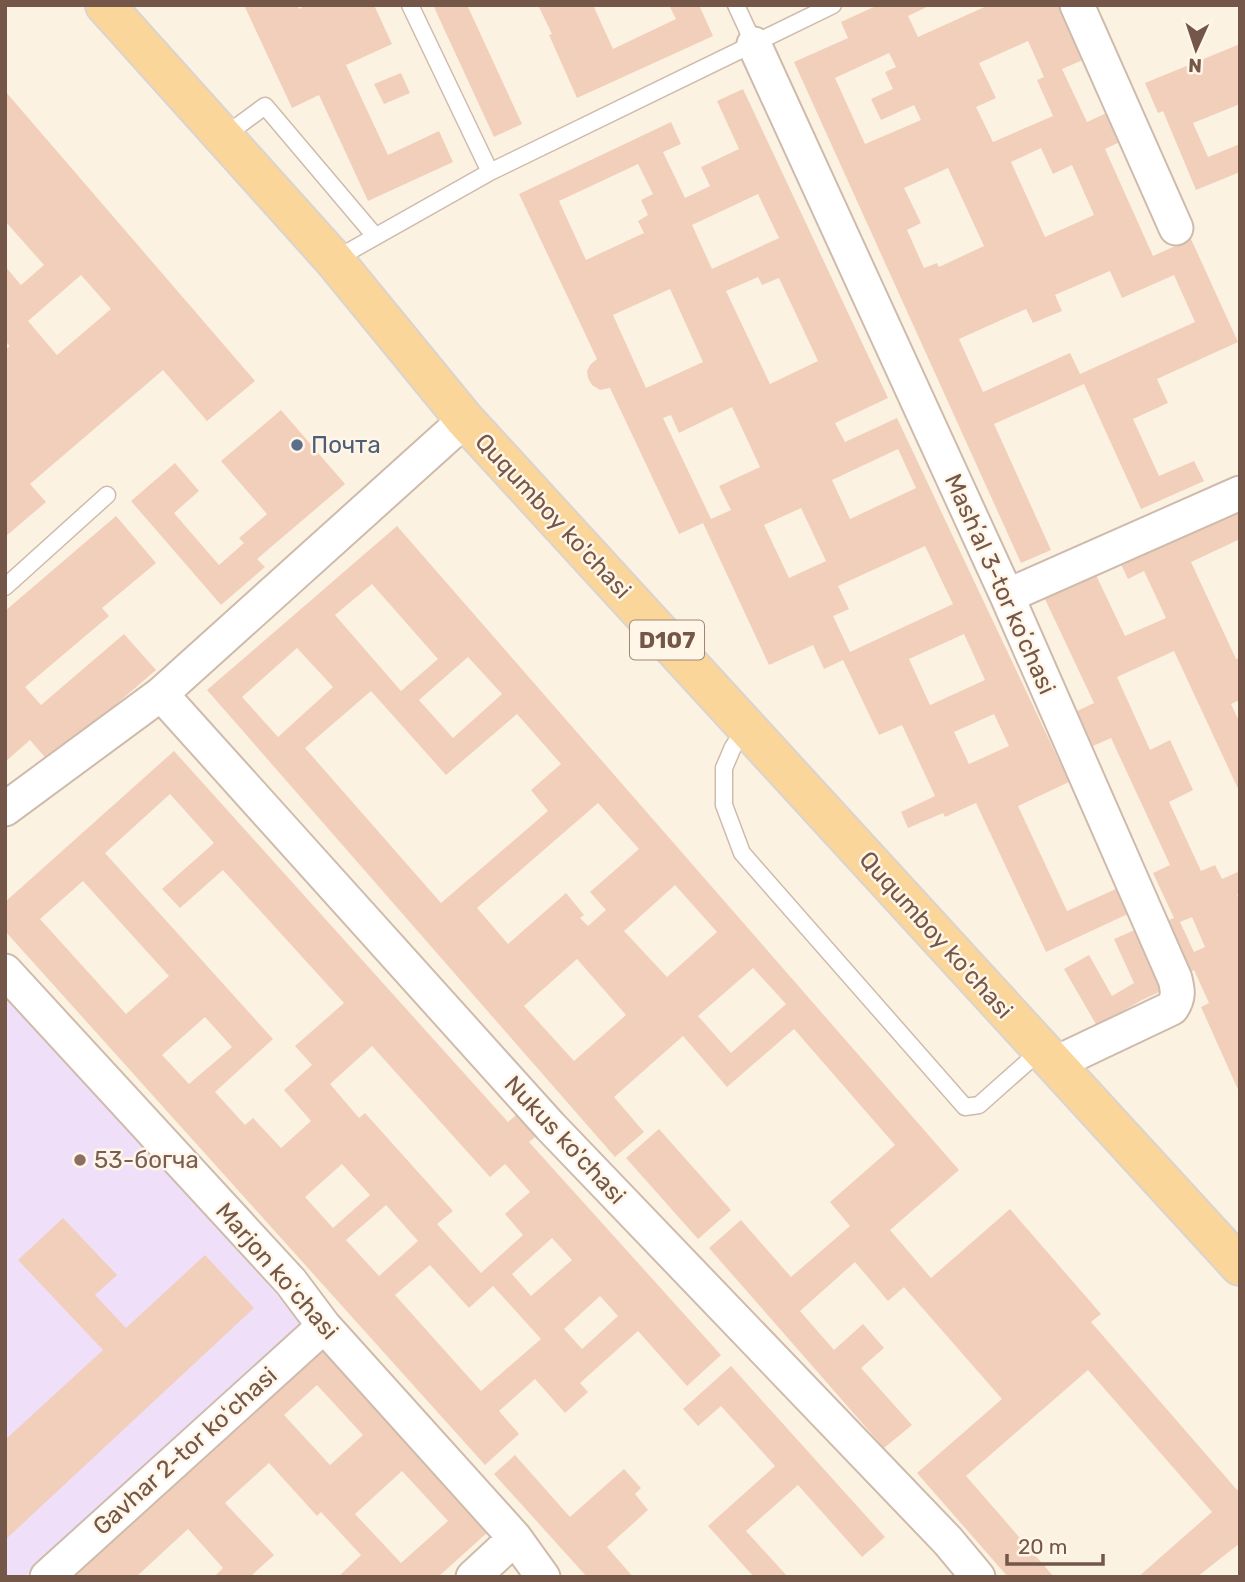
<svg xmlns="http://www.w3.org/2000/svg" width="1245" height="1582" font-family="Rubik,sans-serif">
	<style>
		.education { fill: #efdff8 }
		.building { fill: #f2cfba; fill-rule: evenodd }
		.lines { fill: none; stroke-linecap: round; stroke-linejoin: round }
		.service-casing { stroke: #cfbbac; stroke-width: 19 }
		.minor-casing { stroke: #cfbbac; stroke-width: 37 }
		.primary-casing { stroke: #dbd3d0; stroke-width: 42 }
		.service { stroke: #fff; stroke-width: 16 }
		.minor { stroke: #fff; stroke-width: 33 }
		.primary { stroke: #fbd69a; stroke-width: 38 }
		.service-dot { fill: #5c6f8a; stroke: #fff6e8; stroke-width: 2.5 }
		.education-dot { fill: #8d6e63; stroke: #fff6e8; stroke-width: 2.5 }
		.labels { text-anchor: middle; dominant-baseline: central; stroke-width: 5; stroke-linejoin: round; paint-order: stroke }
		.shield { fill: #fff6e8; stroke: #9e8779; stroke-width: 2 }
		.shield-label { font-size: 23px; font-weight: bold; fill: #745749 }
		.service-label { font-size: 24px; fill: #4e5e75; stroke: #fff6e8; text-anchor: start }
		.street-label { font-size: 24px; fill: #745749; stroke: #fff6e8 }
		.education-label { font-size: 24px; fill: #785e54; stroke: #fff6e8; text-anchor: start }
	</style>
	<rect width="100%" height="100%" fill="#fcf2e2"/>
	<path class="education" d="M5 993 306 1327 24 1577H5Z"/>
	<path class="building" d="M244 5H297L299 9 307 5H374L392 44 346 65 388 155 439 131 453 162 368 201 319 95 292 108Z
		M433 5H473L468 7 522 124 494 137Z
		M538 5H593L613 49 676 19 669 5H699L713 36 577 98 549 35 552 34Z
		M878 5H931L908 16 918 37 989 5H1069L1092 56 1062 69 1087 122 1111 111 1124 140 1105 149 1153 256 1191 239 1238 342 1157 379 1168 403 1133 419 1159 476 1194 461 1204 481 1141 509 1084 384 994 424 1051 550 1021 563 794 62 848 38 841 22ZM1028 41 1044 77 1037 80 1053 116 993 142 976 107 996 98 979 63ZM889 53 896 67 885 72 893 89 871 99 881 120 914 105 921 120 865 144 835 78ZM1041 148 1053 174 1072 165 1094 215 1045 237 1011 162ZM948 168 984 246 939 267 937 263 924 268 907 230 921 223 904 188ZM1110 271 1122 298 1174 275 1195 322 1080 374 1070 353 983 392 959 339 1026 309 1033 323 1062 311 1055 295Z
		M1240 44V104L1193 123 1208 157 1240 144V172L1196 190 1163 111 1158 113 1145 83Z
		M401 73 410 93 384 104 374 84Z
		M743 89 888 398 835 423 845 442 897 418 1069 782 1018 806 1067 911 1118 888 1130 913 1046 952 976 803 945 817 943 813 908 828 901 812 935 796 902 725 879 735 843 660 824 669 813 645 769 665 703 523 679 534 610 388 600 390 592 385 588 378 587 371 590 365 597 359 519 194 671 122 681 144 663 152 685 198 710 186 701 167 739 149 717 101ZM638 164 653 194 641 200 648 215 638 221 644 233 586 260 559 201ZM758 194 779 238 712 269 692 225ZM758 277 762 285 779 278 818 361 770 384 726 291ZM670 289 703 362 646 388 613 315ZM732 407 760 467 719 486 731 510 711 519 663 418 671 415 679 433ZM898 449 916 488 850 519 832 480ZM801 508 826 561 789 578 764 525ZM925 546 953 604 850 652 833 616 849 609 838 586ZM964 634 985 680 930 705 909 659ZM994 714 1009 746 969 764 954 732Z
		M5 91 255 381 207 421 163 370 30 484 46 502 5 537V350L10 346 5 341V266L21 285 44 265 5 221ZM81 275 111 309 57 355 28 321Z
		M281 410 345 484 257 559 265 567 221 605 131 501 175 463 199 491 174 513 219 565 244 543 239 538 267 514 221 461Z
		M1240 506V539L1191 562 1236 659 1240 658V700L1231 704 1240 723V793L1174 651 1117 677 1150 750 1170 740 1193 790 1169 802 1201 871 1215 865 1222 879 1240 871V893L1237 895 1240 900V1094L1201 1007 1209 1003 1194 970 1186 974 1162 923 1174 918 1153 873 1170 865 1111 738 1093 746 1077 711 1094 703 1044 597 1095 573 1125 636 1166 618 1144 571 1128 579 1120 562ZM1192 917 1205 947 1194 952 1180 922Z
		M116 516 156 563 102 608 109 616 25 687 41 705 124 634 156 670 49 762 30 740 5 762V611Z
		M397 526 959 1170 890 1230 931 1278 1010 1209 1101 1314 1091 1322 1237 1490 1240 1488V1543L1197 1577H1138L1212 1512 1088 1370 966 1476 1054 1577H1008L917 1473 1002 1399 904 1287 888 1301 855 1262 800 1311 834 1350 863 1324 884 1348 861 1368 912 1425 884 1448 709 1248 741 1220 791 1277 850 1226 830 1202 895 1145 794 1029 727 1087 683 1036 614 1097 644 1132 615 1157 207 690ZM372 584 438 659 401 691 335 615ZM297 648 333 687 278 737 242 697ZM468 657 502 694 453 738 419 700ZM371 691 446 775 517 714 561 764 531 790 548 811 441 903 305 748ZM598 803 639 849 590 892 606 910 588 926 580 918 584 915 566 893 508 944 477 908ZM675 885 717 932 667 977 624 931ZM577 959 626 1015 574 1061 524 1006ZM753 968 786 1004 731 1053 698 1016Z
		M174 751 508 1122 522 1110 541 1132 529 1142 721 1355 687 1386 638 1331 580 1383 588 1392 565 1413 535 1379 499 1411 519 1434 485 1465 5 931V902ZM170 794 214 843 162 889 180 908 223 870 344 1003 295 1046 312 1065 284 1090 311 1121 281 1148 253 1118 245 1125 215 1092 273 1039 105 853ZM83 881 169 976 126 1014 40 919ZM205 1017 232 1047 189 1084 162 1055ZM372 1046 490 1177 505 1164 530 1192 505 1214 523 1235 481 1273 437 1224 453 1211 365 1113 359 1118 330 1084ZM342 1164 370 1195 333 1228 305 1197ZM386 1205 418 1241 379 1276 346 1240ZM552 1238 572 1260 531 1296 512 1274ZM430 1265 469 1308 493 1286 541 1339 481 1391 395 1295ZM600 1296 618 1316 582 1349 564 1329Z
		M1144 926 1172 986 1142 1000 1097 1026 1064 969 1089 955 1112 996 1134 983 1114 939Z
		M659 1129 731 1210 698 1239 626 1158Z
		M63 1218 117 1275 95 1295 126 1328 205 1255 254 1308 5 1540V1440L103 1350 18 1260Z
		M319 1345 489 1531 438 1577H338L361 1555 321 1512 317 1516 269 1463 225 1503 274 1555 250 1577H214L223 1568 188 1529 136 1577H62ZM317 1385 363 1435 330 1465 284 1415ZM402 1471 448 1521 401 1563 355 1514Z
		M731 1366 885 1537 862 1557 798 1485 746 1531 788 1577H754L708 1526 775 1466 721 1406 698 1426 683 1409Z
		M515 1455 570 1517 624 1469 641 1488 635 1494 648 1510 607 1547 633 1577H587L494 1474Z"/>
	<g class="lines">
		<defs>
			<path id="service" d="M410 5 490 172
				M736 5 754 44
				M223 137 265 106 375 236
				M334 260 490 172 833 5
				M5 587 107 495
				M747 727 733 747 724 768V805L742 853 965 1107 979 1105 1041 1050"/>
			<path id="minor" d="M1077 5 1176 228
				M754 44 1007 596 1175 979C1178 991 1179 997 1172 1008L1054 1064
				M1007 596 1240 493
				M161 694 550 1126 948 1541 978 1577
				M5 809 161 694 465 420
				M5 971 291 1282 324 1326 515 1538 543 1577
				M47 1577 324 1326
				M473 1577 515 1538"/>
			<path id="primary" d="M105 5 334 260 465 420 1240 1266"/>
		</defs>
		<use href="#service" class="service-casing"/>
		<use href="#minor" class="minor-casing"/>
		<use href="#primary" class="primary-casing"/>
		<use href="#service" class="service"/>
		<use href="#minor" class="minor"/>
		<use href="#primary" class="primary"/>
	</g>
	<circle class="service-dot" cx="297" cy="445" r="7"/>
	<circle class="education-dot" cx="80" cy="1160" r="7"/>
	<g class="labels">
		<rect class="shield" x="630" y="620.5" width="74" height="39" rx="5"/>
		<g class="shield-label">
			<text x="667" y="640">D107</text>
		</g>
		<g class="service-label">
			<text x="311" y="445">Почта</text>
		</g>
		<g class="street-label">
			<text transform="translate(553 516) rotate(47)">Ququmboy ko'chasi</text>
			<text transform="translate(1000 584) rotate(66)">Mashʼal 3-tor koʼchasi</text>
			<text transform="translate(936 935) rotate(48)">Ququmboy ko'chasi</text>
			<text transform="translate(565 1140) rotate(47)">Nukus ko'chasi</text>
			<text transform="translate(277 1271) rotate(49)">Marjon koʻchasi</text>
			<text transform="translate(185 1451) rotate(-42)">Gavhar 2-tor koʻchasi</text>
		</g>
		<g class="education-label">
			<text x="94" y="1160">53-богча</text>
		</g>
	</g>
	<rect width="1245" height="1582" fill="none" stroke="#745749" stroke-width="14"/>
	<g transform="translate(1196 49) rotate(183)" stroke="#fff6e8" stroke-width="5" paint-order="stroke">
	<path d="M0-5L12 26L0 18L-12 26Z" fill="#745749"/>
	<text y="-10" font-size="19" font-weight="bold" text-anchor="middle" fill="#745749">N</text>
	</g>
	<path d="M1007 1554v10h96v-10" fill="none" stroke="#745749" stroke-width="3.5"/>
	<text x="1018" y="1554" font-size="21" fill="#745749" stroke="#fff6e8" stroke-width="5" paint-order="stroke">20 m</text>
</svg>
